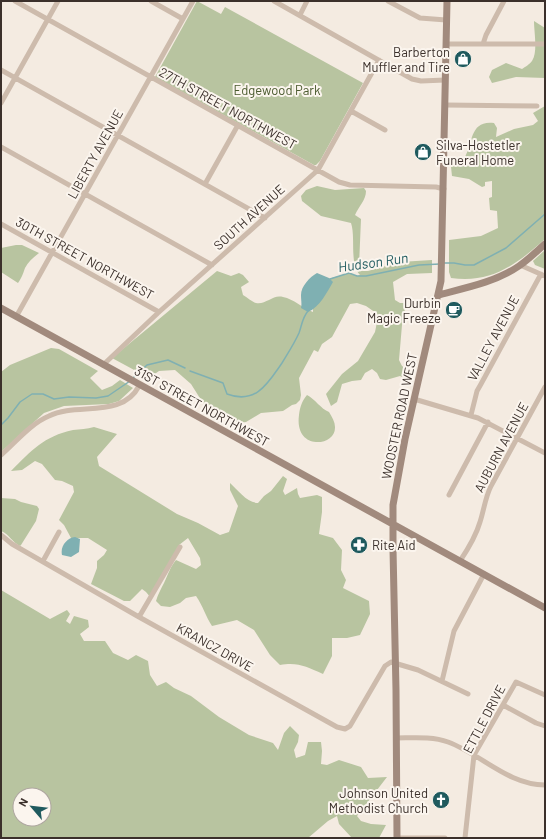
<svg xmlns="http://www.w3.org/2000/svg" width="546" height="839" font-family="Barlow,sans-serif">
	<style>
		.green { fill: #b8c4a0; fill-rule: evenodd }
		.water { fill: #7fb0b2 }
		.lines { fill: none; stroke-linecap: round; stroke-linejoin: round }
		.stream { stroke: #7fb0b2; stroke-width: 1.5 }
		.minor { stroke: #cdbbac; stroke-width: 5 }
		.secondary { stroke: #a18a7d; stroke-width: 7 }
		.labels { text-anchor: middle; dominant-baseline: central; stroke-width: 4; stroke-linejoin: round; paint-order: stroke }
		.poi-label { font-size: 13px; fill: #3b302b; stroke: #fbf5ee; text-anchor: end }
		.park-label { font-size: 13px; fill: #4a5a2e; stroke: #fbf5ee }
		.street-label { font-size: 13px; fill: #3b302b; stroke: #fbf5ee }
		.water-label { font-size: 14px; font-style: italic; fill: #1f5a5e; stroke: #fbf5ee }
	</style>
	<rect width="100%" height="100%" fill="#f4ebe1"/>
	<path class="green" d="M197 1 221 14 225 7 363 83 320 161 316 165H314L155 77Z
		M534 21 545 28V78L516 77 492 83 489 77 492 70 506 63 522 69C525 67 530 64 532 61 538 52 534 32 534 21Z
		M545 106V239C517 264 491 284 451 278L449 272V240L481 236 498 228 497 211 490 210 489 198 492 197V181L485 182V186L482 187 469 179 452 176 450 158 465 157C473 142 470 120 494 123L497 128 496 137 514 129 533 125 538 121 533 113Z
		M317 186 335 190 364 188 366 191C366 200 359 206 355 215L361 219 359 266 361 271H368L400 262 432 260V273L407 274 393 282 395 300 400 303H406L402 325 399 360 402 366 411 372 409 380 400 376 386 380 380 379 377 373 372 369 365 373 361 380 352 381 342 384 337 402 331 406 326 394 342 374 358 361 375 332 378 317 376 313 366 306 357 303 350 304 332 337 322 344 318 352 314 350 299 378 301 395 300 400 296 404 292 405 283 411 261 413 246 422 236 423 218 410 203 403 191 384 175 370 159 371 149 378 112 358 217 271 231 276 239 273 243 275 249 282 241 287 243 295C247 297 252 302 256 303 266 305 273 294 283 297 294 299 302 308 313 312V306L328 279 349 273 357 276 360 275C349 264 356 238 351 223L321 216 302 201 301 196 306 190Z
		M16 245H22L39 253C34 257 28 262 25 268 23 274 22 277 18 283L1 272V248Z
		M545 250V269L535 265 533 261Z
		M51 348 59 349 98 371 90 378 102 390 112 386 120 380 133 388 119 401 109 404 64 406 44 413 1 452V372L10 365Z
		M307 395C315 399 321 409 329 412 332 417 335 422 335 427 336 447 294 451 299 415 300 407 302 401 307 395Z
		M94 427 117 434 97 457 99 466 177 514 198 523 220 535 229 532 238 506 230 490V483C238 490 247 503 258 503L264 496 271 491 283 476 287 479 283 491 285 495 297 488 298 494 300 498 317 495 322 497V512L319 534 333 538 342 550 341 570 346 580 343 588 369 601 370 614 360 635 347 638H332V656L323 674C306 667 299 662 280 665L270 655 254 630 237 620 212 626C206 617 203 606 196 596L186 598 180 603 170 607 161 606 156 601C158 594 161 589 164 583 168 575 170 567 176 560L196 569 201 565 200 558 188 538 179 545 180 547 151 598 146 592 142 589 130 601H124L91 584 97 568V561L104 555 107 550 88 538H71L64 525 59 520 74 492 73 486 62 481 55 480 42 464 35 461 22 470 11 471C31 451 44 436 73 430 80 429 87 429 94 427Z
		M1 498 15 499 21 502 37 506 39 509 36 521 21 545 20 546C12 542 9 534 1 531Z
		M1 590 50 619 67 610 70 614 66 621 70 624 74 616 88 620 89 627 80 634 84 641H105L113 653 128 660 136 655 148 661 150 675 157 686 166 682 174 688 191 696 219 717 249 735 273 743 278 750 284 733 290 726 299 735 298 742 294 750 296 758 305 755 308 742H321L322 751 321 764 327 765 339 760 361 767 368 778 387 777 357 816 361 821 371 824 386 825 379 838H352L339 824 337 816 328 821 308 838H1ZM20 795H44V819H20Z"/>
	<path class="water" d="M317 273 329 278 333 282C327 292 320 307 308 312L301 308C302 304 301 300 301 295 301 286 310 277 317 273Z
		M75 537 80 539 79 552 71 557 62 555C60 546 67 538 75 537Z"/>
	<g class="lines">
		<path class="stream" d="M443 263H454L465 265H474L506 248 545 214
			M330 279 349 273 357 276H366L419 265 440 264
			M190 371 223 383 227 394C256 405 268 383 282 363 288 353 294 344 299 333 302 325 302 318 308 311
			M133 378 147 365 168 360 185 368
			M1 425 8 418 20 402 32 394H43L54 399 69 397 96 398 108 396 130 381"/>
		<path class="minor" d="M15 1 339 182 350 185 436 187 444 189
			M151 1 183 19
			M274 1 412 79 421 81 445 80
			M388 1 420 18 446 20
			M300 15 307 1
			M446 44H545
			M483 44 486 35 504 1
			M1 70 265 218
			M1 103 58 1
			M445 105 537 106
			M351 111 385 130
			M1 147 212 265
			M205 184 238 125
			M1 224 159 312
			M520 265 545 276
			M16 317 193 1
			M103 365 159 312 318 170 379 60
			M414 399 478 418 545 453
			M471 415 477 391 481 384 541 274
			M1 455C16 442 30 424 49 416 77 402 122 419 139 386
			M449 495 488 422
			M1 535 12 544 139 617 337 727 345 729 350 726 385 666 391 662 418 670 468 694
			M43 561 59 532
			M460 561C468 549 476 536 480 522 484 510 485 498 491 486L545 387
			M139 617 180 547
			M442 681 454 631 484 574
			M503 705 536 723 545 726
			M396 738C412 738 432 736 448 742 481 754 508 785 545 785
			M401 838H445
			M465 838 474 755 516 682 545 695"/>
		<path class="secondary" d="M438 295C465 288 496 282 519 266 529 259 537 251 545 244
			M1 308 545 608
			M397 838 396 690 393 549V505L405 439 441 281 447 1"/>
	</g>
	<defs>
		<symbol id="shop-disc" viewBox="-11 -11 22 22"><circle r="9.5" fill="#1f5a5e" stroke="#fbf5ee"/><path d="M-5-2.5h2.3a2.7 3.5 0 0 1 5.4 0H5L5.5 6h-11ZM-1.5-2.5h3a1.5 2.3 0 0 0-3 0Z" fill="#fff"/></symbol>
		<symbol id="cafe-disc" viewBox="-11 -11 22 22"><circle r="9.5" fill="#1f5a5e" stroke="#fbf5ee"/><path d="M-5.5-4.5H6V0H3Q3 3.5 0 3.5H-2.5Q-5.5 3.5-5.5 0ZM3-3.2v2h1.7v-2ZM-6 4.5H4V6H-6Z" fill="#fff"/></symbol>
		<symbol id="pharmacy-disc" viewBox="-11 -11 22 22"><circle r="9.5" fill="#1f5a5e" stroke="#fbf5ee"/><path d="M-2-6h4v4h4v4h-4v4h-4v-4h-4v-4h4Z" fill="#fff"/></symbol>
		<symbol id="church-disc" viewBox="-11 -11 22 22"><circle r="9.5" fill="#1f5a5e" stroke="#fbf5ee"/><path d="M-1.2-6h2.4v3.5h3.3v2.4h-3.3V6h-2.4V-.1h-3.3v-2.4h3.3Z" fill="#fff"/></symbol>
	</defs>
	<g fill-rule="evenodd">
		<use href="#shop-disc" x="453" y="49" width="20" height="20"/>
		<use href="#shop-disc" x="413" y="142" width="20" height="20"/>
		<use href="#cafe-disc" x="444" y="300" width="20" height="20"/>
		<use href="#pharmacy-disc" x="349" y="535" width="20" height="20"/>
		<use href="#church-disc" x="431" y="790" width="20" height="20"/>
	</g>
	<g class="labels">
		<g class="poi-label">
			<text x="450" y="52">Barberton<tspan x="450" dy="15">Muffler and Tire</tspan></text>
			<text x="436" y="145" text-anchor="start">Silva-Hostetler<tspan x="436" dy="15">Funeral Home</tspan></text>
			<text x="441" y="303">Durbin<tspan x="441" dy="15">Magic Freeze</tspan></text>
			<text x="372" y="545" text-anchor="start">Rite Aid</text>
			<text x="428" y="793">Johnson United<tspan x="428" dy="15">Methodist Church</tspan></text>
		</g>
		<g class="park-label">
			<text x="277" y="90">Edgewood Park</text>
		</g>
		<g class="street-label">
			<text transform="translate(228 108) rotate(29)">27TH STREET NORTHWEST</text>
			<text transform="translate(95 154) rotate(-61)">LIBERTY AVENUE</text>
			<text transform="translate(249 217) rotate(-42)">SOUTH AVENUE</text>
			<text transform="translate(85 258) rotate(29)">30TH STREET NORTHWEST</text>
			<text transform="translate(493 338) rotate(-62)">VALLEY AVENUE</text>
			<text transform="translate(202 406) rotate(29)">31ST STREET NORTHWEST</text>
			<text transform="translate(399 416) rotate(-78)">WOOSTER ROAD WEST</text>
			<text transform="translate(501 447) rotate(-62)">AUBURN AVENUE</text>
			<text transform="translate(215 647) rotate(29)">KRANCZ DRIVE</text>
			<text transform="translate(484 719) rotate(-62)">ETTLE DRIVE</text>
		</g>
		<g class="water-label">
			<text transform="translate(373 262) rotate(-8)">Hudson Run</text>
		</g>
	</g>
	<rect width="546" height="839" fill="none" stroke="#3b302b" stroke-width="4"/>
	<g transform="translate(32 807) rotate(298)"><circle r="19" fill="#fbf5ee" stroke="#aea6a0"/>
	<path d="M0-3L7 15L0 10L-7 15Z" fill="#1f5a5e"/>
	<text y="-6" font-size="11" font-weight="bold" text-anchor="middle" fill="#3b302b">N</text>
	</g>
</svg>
